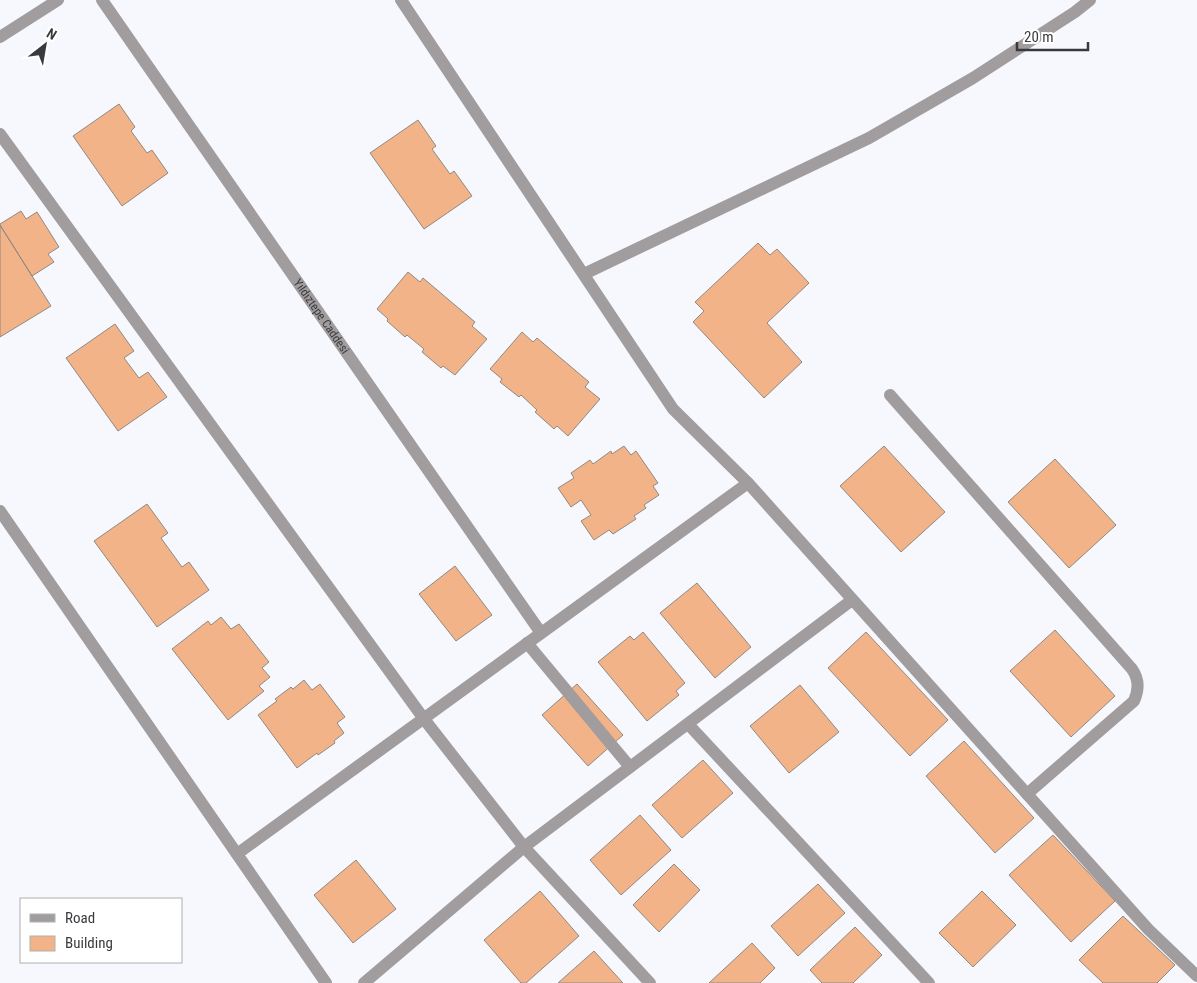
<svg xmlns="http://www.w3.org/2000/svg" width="1197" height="983" font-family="'Roboto Condensed',sans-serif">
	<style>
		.building { fill: #f1b387; stroke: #908983 }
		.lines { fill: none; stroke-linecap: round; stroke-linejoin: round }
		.minor { stroke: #a19d9e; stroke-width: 12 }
		.labels { text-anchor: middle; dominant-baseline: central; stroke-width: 5; stroke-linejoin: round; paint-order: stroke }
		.street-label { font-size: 12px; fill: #393a3e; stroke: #fff }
	</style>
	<rect width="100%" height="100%" fill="#f7f8fe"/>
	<path class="building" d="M119 104 135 127 131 131 147 153 152 150 168 173 122 206 73 136Z
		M418 120 436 146 432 149 450 174 454 171 472 196 424 229 370 153Z
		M21 211 26 219 37 212 59 247 48 254 54 262 32 276 0 225V224Z
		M0 225 51 306 0 337Z
		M758 243 770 255 777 249 809 283 767 323 802 362 764 398 693 322 704 311 695 302Z
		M408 272 420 282 423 278 475 322 472 326 487 339 455 375 443 366 441 368 422 352 424 349 407 335 405 337 387 321 388 319 377 309Z
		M115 324 134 351 124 358 139 378 148 372 167 397 118 431 66 358Z
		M522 332 533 342 537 338 589 382 585 387 600 399 568 436 557 426 554 429 535 412 537 410 521 395 519 397 500 382 502 379 490 369Z
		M624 446 631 455 636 451 658 483 653 486 659 495 644 505 646 508 634 516 636 519 613 534 609 530 594 540 581 521 591 515 581 500 571 507 558 488 574 478 571 473 590 460 593 464 611 451 612 454Z
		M884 446 945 512 901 552 840 486Z
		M1055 459 1116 525 1069 568 1008 502Z
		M147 504 168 533 161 538 182 567 189 562 209 590 157 627 94 541Z
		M455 566 492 615 456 641 419 594Z
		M697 583 751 647 715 678 660 613Z
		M221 617 231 629 239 624 269 662 262 668 270 677 259 686 264 691 228 720 172 649 208 621 211 625Z
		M1055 630 1115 696 1071 737 1010 671Z
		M643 632 685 683 676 691 679 695 647 721 598 662 630 636 634 640Z
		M866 632 948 720 910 756 828 668Z
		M304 680 312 690 320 684 345 717 337 723 344 733 334 741 335 743 318 755 317 753 297 768 258 715 277 701 275 699 291 687 293 689Z
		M577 684 623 735 588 766 542 715Z
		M800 685 839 732 789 773 750 726Z
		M964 741 1034 818 995 853 926 776Z
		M703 760 733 793 682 838 652 805Z
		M640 815 671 850 621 895 590 860Z
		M1053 835 1115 901 1071 942 1009 875Z
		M356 860 396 909 353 943 314 895Z
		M674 864 700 890 659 932 633 905Z
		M818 884 845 913 798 956 771 926Z
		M540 891 579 936 526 983H521L484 940Z
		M982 891 1016 925 973 967 939 933Z
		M1123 916 1175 965 1157 983H1103L1079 960Z
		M855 927 882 955 853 983H822L810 970Z
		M752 943 775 968 760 983H709Z
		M594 951 623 983H558Z"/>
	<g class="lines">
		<g class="minor">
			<path id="s1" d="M102 0 541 633"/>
			<path d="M401 0 673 409 748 483"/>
			<path d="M0 37 58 0"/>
			<path d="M0 134 424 719 524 847 650 983"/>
			<path d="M584 274 869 138 973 78 1075 12 1090 0"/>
			<path d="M890 395 1132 669C1139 679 1139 690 1134 701L1027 794"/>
			<path d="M0 511 326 983"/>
			<path d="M527 643 630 767"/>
			<path d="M688 724 929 983"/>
			<path d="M237 854 748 483 1148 929 1197 976"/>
			<path d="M364 983 524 847 852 600"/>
		</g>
	</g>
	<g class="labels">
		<g class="street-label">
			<text stroke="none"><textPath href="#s1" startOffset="385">Yıldıztepe Caddesi</textPath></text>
		</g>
	</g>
	<rect x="20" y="898" width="162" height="65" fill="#ffffff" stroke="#b0b0b2"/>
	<rect x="30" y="914" width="25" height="8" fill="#a19d9e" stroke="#b0b0b2"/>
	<text x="65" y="923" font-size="15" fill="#393a3e">Road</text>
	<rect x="30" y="936" width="25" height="15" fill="#f1b387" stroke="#b0b0b2"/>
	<text x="65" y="948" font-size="15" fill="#393a3e">Building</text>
	<g transform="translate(45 45) rotate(31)" stroke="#ffffff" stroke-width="4" paint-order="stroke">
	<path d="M0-4L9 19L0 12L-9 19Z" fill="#393a3e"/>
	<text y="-8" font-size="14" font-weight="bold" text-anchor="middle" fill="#393a3e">N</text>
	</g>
	<path d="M1017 42v8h71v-8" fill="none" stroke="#393a3e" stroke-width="2.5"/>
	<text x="1024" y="42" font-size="15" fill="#393a3e" stroke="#ffffff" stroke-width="4" paint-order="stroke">20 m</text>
</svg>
